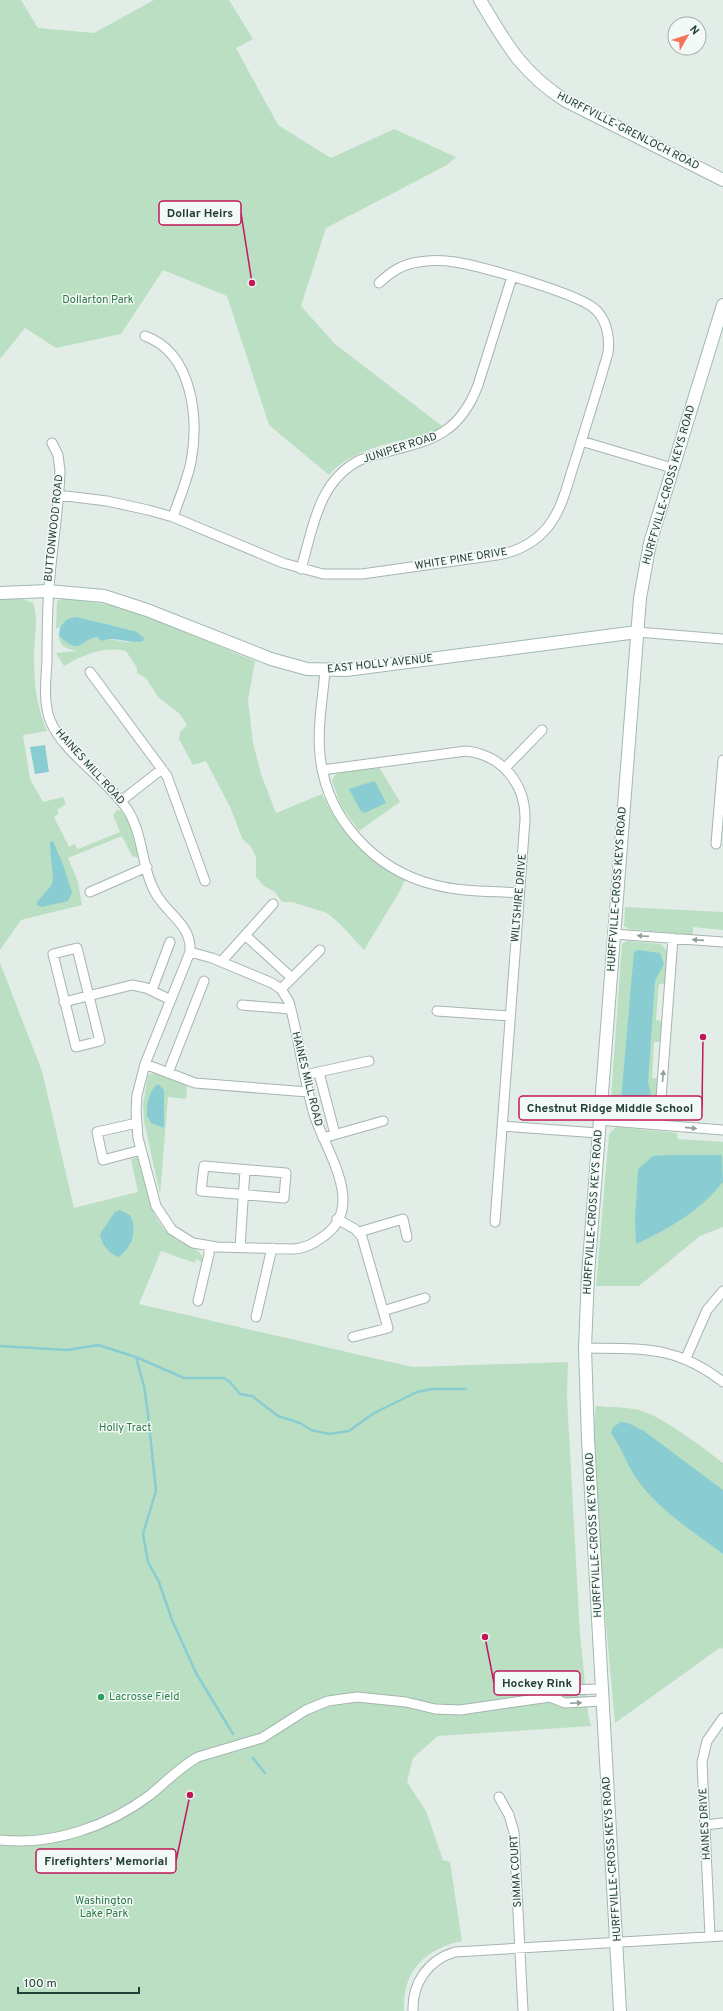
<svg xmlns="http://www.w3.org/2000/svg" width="723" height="2011" font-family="Overpass,sans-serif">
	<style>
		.green { fill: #bbdfc2 }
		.water { fill: #89cdd3 }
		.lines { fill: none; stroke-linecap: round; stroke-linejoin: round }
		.stream { stroke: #89cdd3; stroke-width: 2.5 }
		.street-casing { stroke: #a5b5af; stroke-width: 11 }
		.secondary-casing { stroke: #a1b9af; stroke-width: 14 }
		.street { stroke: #fff; stroke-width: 9 }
		.secondary { stroke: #fff; stroke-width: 12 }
		.oneway { fill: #909f9a }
		.leisure-dot { fill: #2e9e5b; stroke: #f3f9f6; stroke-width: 1.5 }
		.labels { text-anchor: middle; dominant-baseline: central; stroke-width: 3; stroke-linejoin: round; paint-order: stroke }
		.street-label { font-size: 11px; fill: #223f35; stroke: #f3f9f6 }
		.park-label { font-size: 11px; fill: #2b7743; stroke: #f3f9f6 }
		.leisure-label { font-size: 11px; fill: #27864d; stroke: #f3f9f6; text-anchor: start }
		.leader { fill: none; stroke: #c2185b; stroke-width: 1.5 }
		.callout-dot { fill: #c2185b; stroke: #f3f9f6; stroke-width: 1.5 }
		.callout { fill: #f3f9f6; stroke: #c2185b; stroke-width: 1.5 }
		.callout-label { font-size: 12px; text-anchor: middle; font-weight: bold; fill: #223f35 }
	</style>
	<rect width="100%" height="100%" fill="#e3ede8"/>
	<path class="green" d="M0 0H21L38 28 94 33 154 0H229L253 39 236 48 278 125 331 158 394 129 456 157 447 165 326 228 301 306 335 344 442 426 432 433C398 442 353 447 329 475L269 425 227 296 163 270 121 334 56 348 25 328 0 359Z
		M65 598 117 606 143 615 255 661 248 700 253 743 261 774 276 813 322 794C340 833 367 860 405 880L401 889 364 950 339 923 327 913 292 902H282L275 892 264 886 256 877V857L251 847 242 838 231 809 206 761 193 765 179 739 180 732 187 725 180 714 158 697 146 678 137 673V668L126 651C104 646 83 655 64 666L56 653 77 651C68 649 59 647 59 636 82 655 77 641 97 637L127 642H138L135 631 77 617 63 622 60 628H56L57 601Z
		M0 599H23L33 603C39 619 34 638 34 655 34 683 36 705 47 731L23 735 30 779 43 802 63 797 66 804 58 809V814L54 817 69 847 74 844 78 849 120 832 113 815 117 810 121 811 129 822 139 858 132 856 122 836 68 858 78 882 82 905 21 920 0 950Z
		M379 767 400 802 359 831 341 806 332 781 335 775 340 772Z
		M625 907 723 912V937V930L693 927V935L629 929 624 926Z
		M627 941 661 944 668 952 666 984H659L656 1020 663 1021 661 1042H654L652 1078 659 1079C656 1110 663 1119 627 1116 621 1116 614 1117 610 1112L622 944Z
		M0 963 42 1071 74 1208 138 1192 131 1159 138 1157C147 1185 147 1215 171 1236 180 1244 196 1246 202 1256V1262L196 1259 195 1263 161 1251 139 1304 412 1367 568 1362 567 1397 580 1634 588 1714 591 1726 438 1736 413 1758 407 1782 426 1811 443 1860 450 1862 462 1941C425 1949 402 1971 404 2011H0Z
		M154 1073 160 1074 187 1086 186 1099 168 1097 160 1194 144 1121 143 1105 148 1075Z
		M616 1127 677 1133 678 1139 723 1142V1227L700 1236 639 1286H596L609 1134Z
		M596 1406C610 1407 626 1407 639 1410 662 1416 704 1448 723 1463V1649L721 1647 615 1723 601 1568 593 1433Z"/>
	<path class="water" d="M77 617 135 631 144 638 143 641C130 645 114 635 102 641L97 637C77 641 82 656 59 636 59 623 66 618 77 617Z
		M45 745 49 772 35 774 30 747Z
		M374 781 376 783 386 803 365 813 360 810 349 789Z
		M53 841 64 867 72 893 68 901 42 907 37 905V902L51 886 53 879 50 846V842Z
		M638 950 660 953 664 964 655 981 648 1083 651 1094 643 1102 621 1100 634 952Z
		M158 1084 164 1090V1128L151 1123 147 1116C146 1106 149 1089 158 1084Z
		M671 1155H722L723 1182C701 1210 669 1229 636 1244L635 1221 638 1169 653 1156Z
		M120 1210 130 1215C138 1230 132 1247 119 1257 110 1255 101 1244 100 1234L115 1212Z
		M621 1422 628 1423 644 1431 723 1490V1554C694 1532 660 1511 639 1482 627 1466 622 1448 611 1433L613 1427Z"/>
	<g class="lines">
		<path class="stream" d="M0 1346 67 1350 98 1345 136 1357 184 1378H224L230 1382 240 1394 252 1396 278 1416 300 1423 311 1430 329 1434 349 1431 374 1413 417 1392 432 1389H466
			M136 1357 144 1386 148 1414 156 1491 143 1534 148 1562 159 1582 172 1620 196 1673 233 1734
			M253 1758 265 1773"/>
		<defs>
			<path id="street" d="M145 336C193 353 199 419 191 462 187 481 179 499 173 517
				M581 441 672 468
				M52 443 58 455 60 471C59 506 53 541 50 576 47 604 47 632 47 660 46 679 43 702 50 720 63 753 107 779 127 809 144 835 141 868 156 894 168 915 192 925 190 952L212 958 272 983 281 989 289 1002C299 1038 303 1075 313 1111 323 1148 368 1205 324 1236 313 1244 304 1249 291 1249L217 1247 193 1243 172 1230 156 1206 138 1138 136 1110 137 1095 145 1064 190 952
				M58 495 107 501 148 510 173 517 283 563 323 574H362L497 555C516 552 534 543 547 528 563 509 568 481 576 458 587 423 598 388 608 353 610 338 607 321 596 310 581 294 480 266 455 262 443 260 431 260 419 262 402 264 391 272 379 283
				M301 569C313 528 318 481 360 460 414 441 455 447 478 385L512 277
				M637 632 723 639
				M325 670C323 698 317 727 320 755 326 818 374 870 435 885 462 892 491 891 519 893
				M90 672 167 776 205 881
				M505 768 542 730
				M322 770 466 751C502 755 526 784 525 820L495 1222
				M121 801 162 769
				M716 844 723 760
				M90 892 147 867
				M613 934 723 942
				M245 935 292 978
				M77 948 100 1041 76 1047 53 954Z
				M221 962 273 904
				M281 989 320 950
				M152 990 170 942
				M64 1002 132 985 146 988 171 1000
				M242 1005 291 1009
				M437 1011 510 1016
				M145 1064 195 1083 308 1092
				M168 1073 204 981
				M319 1073 335 1134
				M305 1075 369 1061
				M599 1120 659 1125 673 938
				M137 1123 97 1132 103 1160 141 1150
				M659 1125 723 1130
				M502 1126 598 1133
				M323 1138 383 1121
				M204 1166 286 1173 284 1198 201 1191Z
				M337 1219 355 1229 362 1237 388 1328 353 1337
				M359 1232 403 1219 407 1237
				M240 1248 245 1170
				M198 1301 209 1254V1247
				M383 1311 425 1298
				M256 1317 272 1248
				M585 1348C642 1349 676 1345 723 1382
				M686 1358 707 1310 723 1291
				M550 1697 565 1703 602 1701
				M499 1797 509 1815 514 1832 523 2011
				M705 1825 723 1823
				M0 1840C52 1846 109 1826 150 1795 166 1782 180 1767 198 1757L262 1738 306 1710 328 1701 357 1697 406 1702 435 1709 460 1710 550 1697 564 1690 602 1689
				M710 1936 702 1762 707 1741 723 1718
				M413 2011C412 1983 428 1960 455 1952L723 1936"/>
			<path id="secondary" d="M480 0C506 44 522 73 566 101L723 180
				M0 593 48 591 104 596 147 610 271 659 307 669 346 670 637 632
				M620 2011 588 1439 585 1348 588 1275 640 598 650 543 723 305"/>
		</defs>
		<use href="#street" class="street-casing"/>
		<use href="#secondary" class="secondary-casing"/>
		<use href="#street" class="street"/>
		<use href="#secondary" class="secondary"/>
	</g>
	<defs><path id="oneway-solid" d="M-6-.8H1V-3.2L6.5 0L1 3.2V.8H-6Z"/></defs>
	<g class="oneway">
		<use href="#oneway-solid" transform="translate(643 936) rotate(-176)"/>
		<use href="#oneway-solid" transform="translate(698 940) rotate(-176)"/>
		<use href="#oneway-solid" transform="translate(663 1076) rotate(-85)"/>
		<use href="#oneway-solid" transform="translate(691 1128) rotate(6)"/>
		<use href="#oneway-solid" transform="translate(576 1703) rotate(-3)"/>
	</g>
	<circle class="leisure-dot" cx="101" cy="1697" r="4"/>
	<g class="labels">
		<g class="street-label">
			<text transform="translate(628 131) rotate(27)">HURFFVILLE-GRENLOCH ROAD</text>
			<text transform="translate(400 448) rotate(-18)">JUNIPER ROAD</text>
			<text transform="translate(669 485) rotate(-74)">HURFFVILLE-CROSS KEYS ROAD</text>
			<text transform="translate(54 528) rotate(-84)">BUTTONWOOD ROAD</text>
			<text transform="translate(461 559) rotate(-9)">WHITE PINE DRIVE</text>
			<text transform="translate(380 664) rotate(-6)">EAST HOLLY AVENUE</text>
			<text transform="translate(90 767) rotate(48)">HAINES MILL ROAD</text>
			<text transform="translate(617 889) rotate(-86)">HURFFVILLE-CROSS KEYS ROAD</text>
			<text transform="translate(519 898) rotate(-85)">WILTSHIRE DRIVE</text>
			<text transform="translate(307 1079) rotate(76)">HAINES MILL ROAD</text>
			<text transform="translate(593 1212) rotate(-86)">HURFFVILLE-CROSS KEYS ROAD</text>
			<text transform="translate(594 1535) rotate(-93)">HURFFVILLE-CROSS KEYS ROAD</text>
			<text transform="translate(705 1824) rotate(-93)">HAINES DRIVE</text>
			<text transform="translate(612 1859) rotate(-94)">HURFFVILLE-CROSS KEYS ROAD</text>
			<text transform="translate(516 1871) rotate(-93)">SIMMA COURT</text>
		</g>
		<g class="park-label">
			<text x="98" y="300">Dollarton Park</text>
			<text x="125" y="1428">Holly Tract</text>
			<text x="104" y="1901">Washington<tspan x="104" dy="13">Lake Park</tspan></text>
		</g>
		<g class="leisure-label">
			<text x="109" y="1697">Lacrosse Field</text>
		</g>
	</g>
	<path class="leader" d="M252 283L241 213M703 1037L702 1108M485 1637L494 1683M190 1795L176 1861"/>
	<g class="callout-dot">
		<circle cx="252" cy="283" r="4"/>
		<circle cx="703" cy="1037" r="4"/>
		<circle cx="485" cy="1637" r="4"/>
		<circle cx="190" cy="1795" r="4"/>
	</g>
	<g class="callout">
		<rect x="159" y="201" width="82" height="24" rx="4"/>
		<rect x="519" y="1096" width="183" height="24" rx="4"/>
		<rect x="494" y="1671" width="86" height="24" rx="4"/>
		<rect x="36" y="1849" width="140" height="24" rx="4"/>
	</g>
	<g class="callout-label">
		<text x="200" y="217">Dollar Heirs</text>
		<text x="610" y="1112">Chestnut Ridge Middle School</text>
		<text x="537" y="1687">Hockey Rink</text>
		<text x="106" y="1865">Firefighters' Memorial</text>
	</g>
	<g transform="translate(687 36) rotate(51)"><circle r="19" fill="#f3f9f6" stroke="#9fafa9"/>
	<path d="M0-3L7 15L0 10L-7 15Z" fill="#f67558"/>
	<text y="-6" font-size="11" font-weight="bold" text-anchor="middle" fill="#223f35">N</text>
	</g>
	<path d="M18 1987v6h121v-6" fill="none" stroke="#223f35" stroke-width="2"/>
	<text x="24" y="1987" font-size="12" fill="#223f35" stroke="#f3f9f6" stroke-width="3" paint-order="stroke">100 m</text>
</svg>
